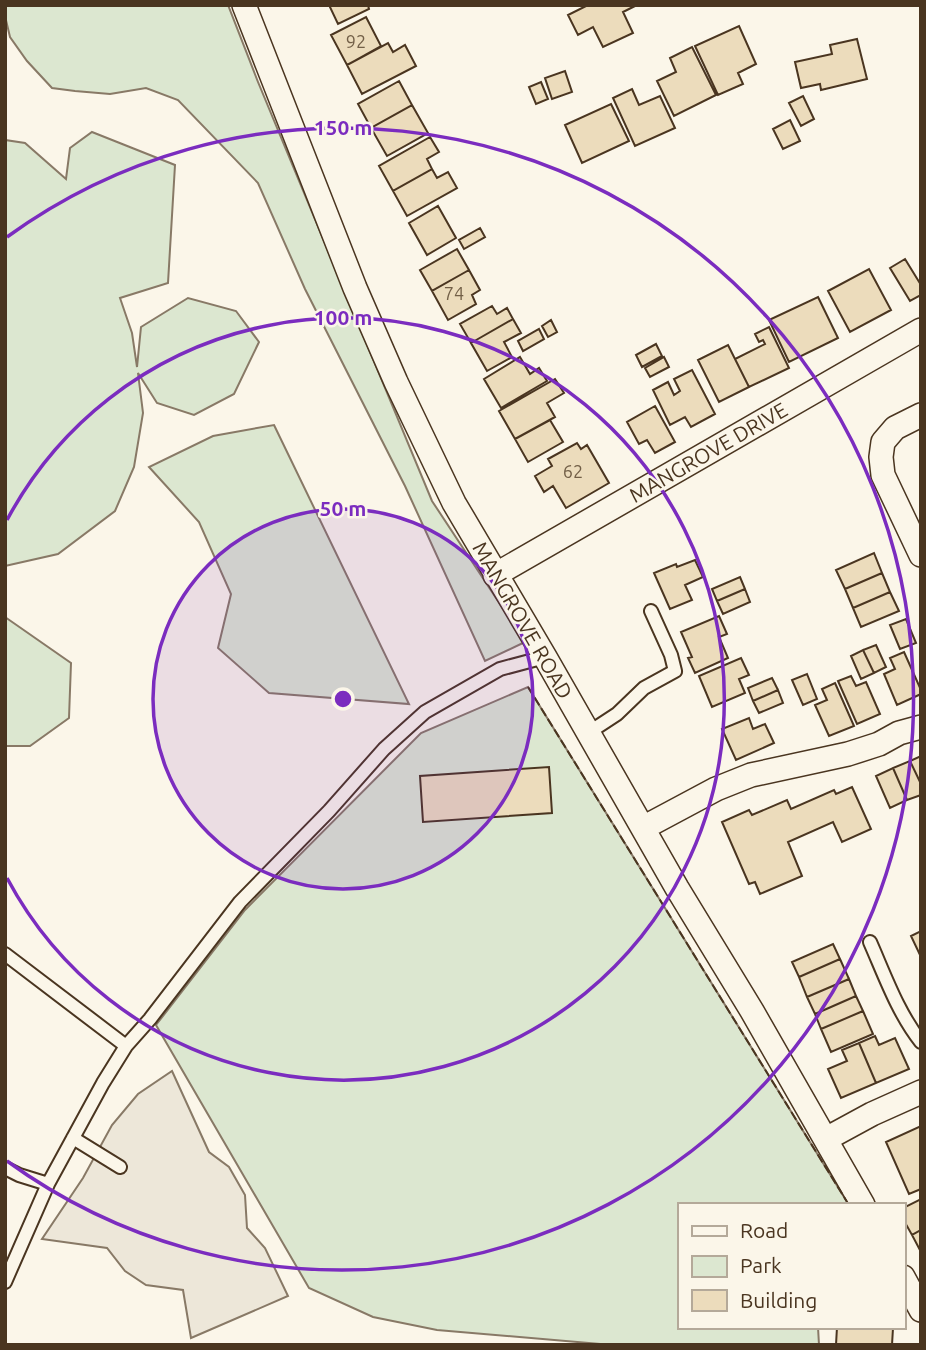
<svg xmlns="http://www.w3.org/2000/svg" width="926" height="1350" font-family="Ubuntu,sans-serif">
	<style>
		.green { fill: #dce7d0; stroke: #887966; stroke-width: 2 }
		.parking { fill: #ede7d9; stroke: #887966; stroke-width: 2 }
		.building { fill: #ecdcbc; stroke: #4a3520; stroke-width: 2 }
		.lines { fill: none; stroke-linecap: round; stroke-linejoin: round }
		.service-casing { stroke: #4a3520; stroke-width: 16 }
		.minor-casing { stroke: #4a3520; stroke-width: 26 }
		.service { stroke: #fbf6e9; stroke-width: 12 }
		.minor { stroke: #fbf6e9; stroke-width: 23 }
		.fence { stroke: #4a3520; stroke-width: 2; stroke-dasharray: 9 3.5; stroke-linecap: butt }
		.ring { fill: none; stroke: #7b2cbf; stroke-width: 3.5 }
		.labels { text-anchor: middle; dominant-baseline: central; stroke-width: 5; stroke-linejoin: round; paint-order: stroke }
		.number-label { font-size: 18px; fill: #725f47 }
		.street-label { font-size: 21px; fill: #4a3520; stroke: #fbf6e9 }
		.centre { fill: #7b2cbf; stroke: #fbf6e9; stroke-width: 3.5 }
		.ring-label { font-size: 21px; text-anchor: middle; font-weight: bold; fill: #7b2cbf; stroke: #fbf6e9; stroke-width: 5; stroke-linejoin: round; paint-order: stroke }
	</style>
	<rect width="100%" height="100%" fill="#fbf6e9"/>
	<path class="green" d="M5 5H228L258 82 432 501 525 642 485 661 405 486 305 289 258 183 178 100 146 88 110 94 75 91 52 88 27 61 10 37 5 16Z
		M92 132 175 165 168 283 120 298 132 333 137 367 141 327 188 298 236 311 259 342 234 394 194 415 157 403 138 373 143 413 134 467 115 511 58 554 5 566V140L25 143 66 179 70 148Z
		M274 425 409 704 269 693 218 648 231 594 199 522 149 467 213 436Z
		M5 617 71 663 69 718 30 746H5Z
		M528 687 849 1205H679V1327H818L819 1345H612L437 1330 373 1317 309 1288 156 1025 245 910 421 733Z"/>
	<path class="parking" d="M172 1071 209 1152 229 1167 245 1195 247 1228 265 1248 288 1296 191 1338 183 1290 146 1285 125 1271 107 1248 42 1239 83 1178 112 1125 138 1094Z"/>
	<path class="building" d="M329 5H368L369 9 338 24Z
		M588 5H637L623 12 633 33 603 47 593 27 578 35 568 15Z
		M366 17 381 46 347 65 331 35Z
		M739 26 756 64 738 73 743 84 718 95 695 46Z
		M857 39 867 79 821 90 820 84 801 88 795 62 832 54 830 45Z
		M388 43 393 52 405 45 416 66 362 94 347 65Z
		M692 47 716 95 674 116 657 81 676 72 670 58Z
		M565 71 572 92 552 99 545 78Z
		M399 81 412 105 371 128 358 104Z
		M541 82 548 99 536 104 529 87Z
		M632 89 639 105 660 96 675 128 635 146 613 98Z
		M803 96 814 119 801 126 789 103Z
		M611 104 629 141 582 163 565 125Z
		M412 105 428 133 387 156 371 128Z
		M790 120 800 141 783 149 773 129Z
		M430 137 439 152 427 159 432 169 393 191 379 166Z
		M432 169 437 178 448 172 457 188 407 216 393 191Z
		M438 206 456 238 427 255 409 223Z
		M480 228 485 237 464 249 459 240Z
		M457 249 469 270 432 291 420 270Z
		M905 259 921 285V295L910 301 890 268Z
		M869 269 891 310 850 332 828 291Z
		M469 270 480 290 472 295 476 304 448 320 432 291Z
		M818 297 838 338 789 362 769 320Z
		M492 306 497 314 507 308 513 319 471 343 460 324Z
		M513 319 521 333 504 342 512 357 487 371 471 343Z
		M551 320 557 332 548 337 542 326Z
		M769 327 789 368 749 387 735 359 765 344 763 340 759 342 755 334Z
		M539 329 544 339 523 351 518 341Z
		M656 344 662 356 642 367 636 355Z
		M728 345 749 387 719 402 698 360Z
		M520 357 530 374 539 368 547 381 501 408 484 379Z
		M664 357 669 367 650 377 645 368Z
		M692 370 715 414 691 427 685 417 670 425 653 390 668 382 674 395 680 391 674 379Z
		M555 379 564 393 547 403 555 417 515 439 499 411Z
		M655 406 675 442 655 453 647 440 639 444 627 422Z
		M550 420 563 442 528 462 515 439Z
		M577 443 581 449 587 445 609 483 566 508 553 486 544 492 535 476 552 466 548 459Z
		M874 553 882 573 845 589 836 570Z
		M695 560 703 577 685 585 692 600 670 609 654 573 676 564 677 567Z
		M882 573 890 592 853 608 845 589Z
		M740 577 745 589 717 601 712 589Z
		M745 589 750 602 723 614 717 601Z
		M890 592 899 611 861 627 853 608Z
		M719 616 727 634 719 637 728 658 695 673 688 658 692 657 681 632Z
		M906 619 916 643 900 649 890 625Z
		M876 645 886 667 874 673 863 650Z
		M863 650 874 673 861 679 851 656Z
		M904 652 921 690V694L897 705 884 674 895 669 890 658Z
		M741 658 749 675 739 679 745 693 712 707 699 676Z
		M807 674 817 699 803 705 792 680Z
		M851 676 856 686 866 682 880 714 857 724 838 681Z
		M772 678 778 690 753 701 748 688Z
		M835 683 854 726 829 736 815 705 827 700 822 689Z
		M778 690 783 703 759 713 753 701Z
		M749 718 753 729 765 724 774 743 736 760 722 729Z
		M921 756V784L910 761Z
		M910 761 921 784V795L907 800 893 768Z
		M549 767 552 813 423 822 420 776Z
		M893 768 907 800 890 808 876 776Z
		M852 787 871 829 842 842 833 822 788 842 802 876 760 894 755 882 749 884 722 822 749 810 752 815 787 800 791 809 834 790 836 794Z
		M921 931V957L911 936Z
		M833 944 840 959 799 977 792 962Z
		M840 959 849 979 807 997 799 977Z
		M849 979 856 996 815 1014 807 997Z
		M856 996 863 1011 821 1029 815 1014Z
		M863 1011 873 1034 831 1052 821 1029Z
		M875 1036 879 1045 895 1038 909 1069 876 1083 859 1043Z
		M859 1043 876 1083 841 1098 828 1069 847 1061 842 1050Z
		M921 1126V1189L909 1194 886 1142Z
		M921 1199V1230L912 1235 903 1219V1208Z
		M921 1230V1252L912 1235Z
		M837 1327 893 1328 892 1345H836Z"/>
	<g class="lines">
		<defs>
			<path id="service" d="M588 733 617 714 644 688 675 671 671 655 651 611
				M870 942C885 976 898 1013 921 1042
				M5 954 126 1046
				M73 1138 120 1167
				M5 1168 19 1175 48 1184
				M5 1282 48 1184 103 1083 126 1046 150 1019 240 902 329 811 384 749 425 712 500 669 545 657"/>
			<path id="minor" d="M244 5 355 288 396 382 454 503 545 657 677 888 752 1011 863 1205
				M921 415 895 428 883 442 881 457 883 475 921 555
				M495 575 921 330
				M643 828 716 789 751 775 848 754 879 744 899 733 921 727
				M826 1139 872 1114 921 1092
				M903 1277 921 1310"/>
		</defs>
		<use href="#service" class="service-casing"/>
		<use href="#minor" class="minor-casing"/>
		<use href="#service" class="service"/>
		<use href="#minor" class="minor"/>
		<path class="fence" d="M528 687 849 1205"/>
	</g>
	<circle cx="343" cy="699" r="190" fill="#7b2cbf" fill-opacity=".12"/>
	<g class="ring">
		<circle cx="343" cy="699" r="190"/>
		<path d="M7 520A381 381 0 1 1 7 878"/>
		<path d="M7 237A571 571 0 1 1 7 1161"/>
	</g>
	<g class="labels">
		<g class="number-label">
			<text x="356" y="41">92</text>
			<text x="454" y="293">74</text>
			<text x="573" y="471">62</text>
		</g>
		<g class="street-label">
			<text transform="translate(708 452) rotate(-30)">MANGROVE DRIVE</text>
			<text transform="translate(523 620) rotate(60)">MANGROVE ROAD</text>
		</g>
	</g>
	<circle cx="343" cy="699" r="10" class="centre"/>
	<g class="ring-label">
		<text x="343" y="135">150 m</text>
		<text x="343" y="325">100 m</text>
		<text x="343" y="516">50 m</text>
	</g>
	<rect width="926" height="1350" fill="none" stroke="#4a3520" stroke-width="14"/>
	<rect x="678" y="1203" width="228" height="126" fill="#fbf6e9" stroke="#b4a999" stroke-width="2"/>
	<rect x="692" y="1226" width="35" height="10" fill="#fbf6e9" stroke="#b4a999" stroke-width="2"/>
	<text x="740" y="1238" font-size="21" fill="#4a3520">Road</text>
	<rect x="692" y="1256" width="35" height="21" fill="#dce7d0" stroke="#b4a999" stroke-width="2"/>
	<text x="740" y="1273" font-size="21" fill="#4a3520">Park</text>
	<rect x="692" y="1290" width="35" height="21" fill="#ecdcbc" stroke="#b4a999" stroke-width="2"/>
	<text x="740" y="1308" font-size="21" fill="#4a3520">Building</text>
</svg>
